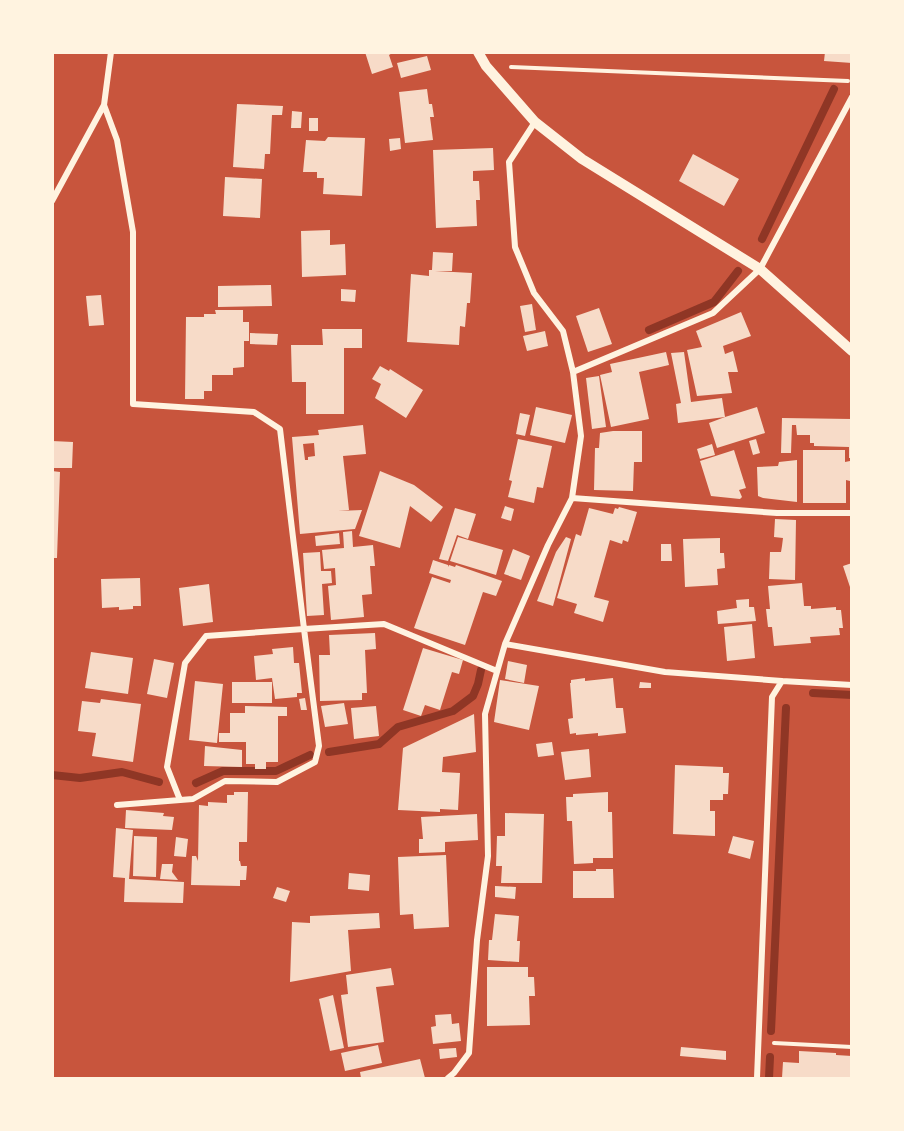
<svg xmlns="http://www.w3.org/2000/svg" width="904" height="1131" font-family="Ubuntu,sans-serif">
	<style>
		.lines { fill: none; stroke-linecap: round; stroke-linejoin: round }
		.stream { stroke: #8f3625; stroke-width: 8 }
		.building { fill: #f7dbc8; fill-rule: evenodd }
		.path { stroke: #fff3e0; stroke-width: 4 }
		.minor { stroke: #fff3e0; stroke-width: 6 }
		.tertiary { stroke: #fff3e0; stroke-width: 10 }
	</style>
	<rect width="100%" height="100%" fill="#c8553d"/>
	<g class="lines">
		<path class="stream" d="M762 239 834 89
			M649 330 714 302 738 271
			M813 693 852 695
			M329 752 379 744 398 727 453 711 473 696 478 684 481 670
			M52 775 80 778 122 772 159 782
			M196 783 223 771H276L310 755
			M771 1031 786 708
			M769 1078 770 1057"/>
	</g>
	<path class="building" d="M365 52H394L389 55 393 67 372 74Z
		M825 52H852V63L824 61Z
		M427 56 431 70 401 78 397 63Z
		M427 89 429 104H432L434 117H430L433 140 405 143 399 92Z
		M237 104 283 106 282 115H272L270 154H265L264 169 233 167Z
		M292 111 302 112 301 128H291Z
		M309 118H318V131H309Z
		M328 137 365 138 362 196 323 194 324 178H317V172H303L306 140 325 141Z
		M400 138 401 149 390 151 389 139Z
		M493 148 494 170 473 171V181H479L480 200H476L477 226 436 228 433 150Z
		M693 154 739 179 724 206 679 181Z
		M225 177 262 179 260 218 223 216Z
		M330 230V245L345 244 346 275 302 277 301 231Z
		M433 252 453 253 452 271H435L472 273 470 303H467L465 327 460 326 459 345 407 342 411 274 429 276V270H432Z
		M271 285 272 306 218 307V286Z
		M341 289 356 290 355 302 341 301Z
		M101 295 104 325 89 326 86 296Z
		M532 304 536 330 525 332 520 306Z
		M599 308 612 344 588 352 576 316Z
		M215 310H243V322H249V341H244V367L233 368V375H212V391H204V399H185L186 317H204V314H216Z
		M741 312 751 336 723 346 725 354 733 351 738 372H728L732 393 697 396 687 350 702 347 696 331Z
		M322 329H362V348H344V414H306V382H292L291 345H323Z
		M545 331 548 346 527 351 523 336Z
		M250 333 278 334 277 345 250 344Z
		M666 352 669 365 639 372 649 419 611 427 600 375 612 372 610 364Z
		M684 352 691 402 722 398 725 417 757 407 765 433 717 448 709 423 725 417 678 423 676 404 681 403 671 353Z
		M380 366 389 371 390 369 423 390 406 418 375 398 381 384 372 379Z
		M599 376 606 427 592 429 586 378Z
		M536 407 572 415 565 443 530 435Z
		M520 413 530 415 525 436 516 434Z
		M782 418 852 419V458H849V447L814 446V443H810V435H797L796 425H792L791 453H781Z
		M363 425 366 454 343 456 349 510 338 511 362 510 355 529 300 534 292 437 319 435 318 430ZM314 443 315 456 308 457V460H305L303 444Z
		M613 431H642V462H634L633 491 594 490 595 448H599L600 433Z
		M518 439 552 446 543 488 537 487 534 503 508 497 512 481 509 480Z
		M756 439 760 453 753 455 749 441Z
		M52 441 73 442 72 468H52Z
		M712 444 715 455 700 459 697 449Z
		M734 450 746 488 739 490 742 497 740 499 711 496 700 461Z
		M803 450H845V462L850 461V481L846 480V503H803Z
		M797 460V502L763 498 758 496 757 467 778 466 779 462Z
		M52 471 60 472 57 558H52Z
		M380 471 414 485 443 507 431 522 410 506 400 548 359 536Z
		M505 506 514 509 511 521 501 518Z
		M619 507 637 512 628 542 623 540 622 544 610 540 594 597 609 601 603 622 574 613 577 604 557 598 576 534 581 536 589 508 613 514 615 508 618 509Z
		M455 508 476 514 468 539 457 535 448 561 439 559Z
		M775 519 796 520 795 580 769 579 770 552H781L782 546 783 538 774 537Z
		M352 531 353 547 373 545 375 566H370L372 594 362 595 364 617 331 620 328 586 336 585 335 568 324 569 322 550 344 548 343 532Z
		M339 533 340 544 316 546 315 536Z
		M458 537 503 550 496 575 450 561Z
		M566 537 571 539 553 606 537 601 556 552Z
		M720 538V553H724L725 568 717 569 718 585 685 587 683 539Z
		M661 544H671L672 561H661Z
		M513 549 530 556 521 580 504 574Z
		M320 552 321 571H331L332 583 322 584 324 615 307 616 303 553Z
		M433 560 448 565V567L449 565 455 567 456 565 502 581 496 596 483 592 465 645 414 628 432 577 450 583 451 580 429 573Z
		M852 563V590H851L843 566Z
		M140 578 141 606H133V609L119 610V607L102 608 101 579Z
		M802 583 804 606H811V609L836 607V610H841L843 628H839L840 635 810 637 811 643 774 646 772 627H768L766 609H770L768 586Z
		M209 584 213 622 183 626 179 588Z
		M749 599V607H754L756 621 718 624 717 611 737 608 736 600Z
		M752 624 755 658 727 661 724 627Z
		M375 633 376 649 365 650 367 693H362V700L320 701 319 655H330L329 635Z
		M293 647 294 663H299L302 693H297V697L275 699 272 678 256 680 254 656 273 654 272 649Z
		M423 648 463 660 459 674 452 672 440 710 425 705 421 716 403 710Z
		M91 652 133 658 128 694 85 688Z
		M154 659 174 663 167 698 147 694Z
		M508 661 527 665 524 683 505 679Z
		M585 678V681L613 678 616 708H623L626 733 598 736V733L576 735V733L570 734 568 719 573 718 570 683H571V680Z
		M500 680 539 686 529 730 494 722Z
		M195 681 223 684 217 743 189 740Z
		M232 682H272V703H232Z
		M640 682 651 683V688H639Z
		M305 698 307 710H301L299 699Z
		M101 699 141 704 133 762 92 756 96 733 78 731 82 701 100 703Z
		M344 703 348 724 325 727 321 706Z
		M245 706 287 707V716H278V762H266V769H255V764H246V742H219V733H230V713H245Z
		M376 706 379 736 354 739 351 708Z
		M474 714 476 752 443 757 442 772 460 773 458 810 440 809V812L398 810 403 748Z
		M552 742 554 755 538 757 536 744Z
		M205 746 242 750V767L204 766Z
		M589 749 591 777 565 780 561 752Z
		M675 765 723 767V773H729L728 794H723V800H710V811H715V836L673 834Z
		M234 792H248L247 842H239V861H240L241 866H247L246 880H240V886L191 885 192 856H196L198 861 199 805 208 806V802L227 803V795H234Z
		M608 792V812H612L613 858H593V863L574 864 572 821H567L566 797H573V794Z
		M126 810 164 813 163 816 174 817 172 830 125 828Z
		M505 813 544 814 542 883H501L502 866H496L497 836H505Z
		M477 814 478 840 445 842V852L419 853V839H423L421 817Z
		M116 828 133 830 129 879 184 882 183 903 124 902 125 878 113 877Z
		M134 836 157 837 156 877 133 876Z
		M733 836 754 841 750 859 728 853Z
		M176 837 188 839 186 857 174 856Z
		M446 855 449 927 414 929 413 914 400 915 398 857Z
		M162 864H173L172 872 178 880 160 879Z
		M596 869H613L614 898H573V871H596Z
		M349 873 370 875 369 891 348 889Z
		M495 886 516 887 515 899 495 897Z
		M277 887 290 891 286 902 273 898Z
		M379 913 380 928 348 930 351 971 290 982 292 922 310 923V916Z
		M495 914 519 916 517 941H520L519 962 488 960 489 940H492Z
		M487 967H528V977H534L535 996H529L530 1025 487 1026Z
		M391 968 394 985 376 987 384 1042 348 1047 341 995 348 994 346 975Z
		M333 995 344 1048 330 1051 319 999Z
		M451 1014 452 1024 459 1023 461 1041 433 1044 431 1027 436 1026 435 1015Z
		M378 1045 382 1063 345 1071 341 1053Z
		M681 1047 726 1051V1060L680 1056Z
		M456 1048 457 1057 440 1059 439 1049Z
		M799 1051 836 1053V1055L852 1056V1078H782L783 1062 799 1063Z
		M420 1059 425 1078H361L360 1072Z"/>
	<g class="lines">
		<path class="path" d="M511 67 848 81
			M774 1043 852 1047"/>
		<path class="minor" d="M104 105 117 140 133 232V404L254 412 280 429 304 629 206 636 185 663 167 767 180 800
			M52 201 104 105 111 52
			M573 372 713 313 760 269 852 97
			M572 498 777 513H852
			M505 644 665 672 782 681
			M117 805 193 799 225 781 277 782 315 762 319 746 304 629 384 624 497 671
			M448 1078 454 1073 469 1053 477 940 488 856 485 714 505 644 548 545 572 498 581 436 573 372 563 331 534 293 515 247 509 162 535 122
			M757 1078 772 697 782 681 852 685"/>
		<path class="tertiary" d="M478 52 486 66 535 122 582 159 760 269 852 351"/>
	</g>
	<rect width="904" height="1131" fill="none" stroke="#fff3e0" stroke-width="108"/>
</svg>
